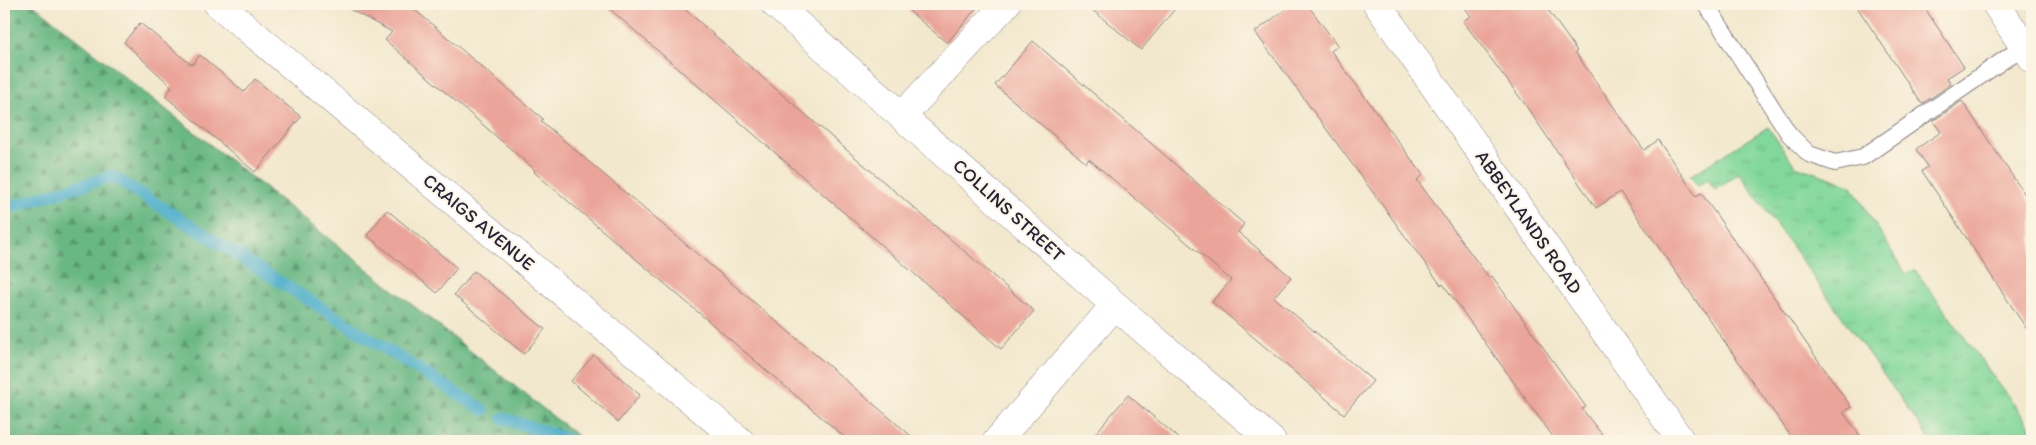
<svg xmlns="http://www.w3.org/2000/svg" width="2036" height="445" font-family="Itim,sans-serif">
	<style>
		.grass { fill: url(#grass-tufts); stroke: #527d6b }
		.forest { fill: url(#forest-firs); stroke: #466d5f }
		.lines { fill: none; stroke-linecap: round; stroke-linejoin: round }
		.stream { stroke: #4caecb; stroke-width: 12 }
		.building { fill: #eba499 }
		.service-casing { stroke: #8a8584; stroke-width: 18 }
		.minor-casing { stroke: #8a8584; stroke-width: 29 }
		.service { stroke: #fff; stroke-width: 16 }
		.minor { stroke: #fff; stroke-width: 28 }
		.labels { text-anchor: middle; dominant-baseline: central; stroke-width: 4; stroke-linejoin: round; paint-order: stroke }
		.street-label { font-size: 19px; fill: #22223b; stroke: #fcf5e5 }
	</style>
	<defs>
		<pattern id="grass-tufts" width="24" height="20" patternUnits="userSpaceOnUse" patternTransform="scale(1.25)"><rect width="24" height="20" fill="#82d89b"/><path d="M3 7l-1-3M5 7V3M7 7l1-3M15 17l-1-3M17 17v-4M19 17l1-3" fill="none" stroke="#70b986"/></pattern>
		<pattern id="forest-firs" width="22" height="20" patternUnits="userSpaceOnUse" patternTransform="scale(1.25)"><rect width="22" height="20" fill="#69b883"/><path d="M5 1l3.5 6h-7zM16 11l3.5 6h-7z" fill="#56956c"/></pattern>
	</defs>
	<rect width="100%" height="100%" fill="#fcf5e5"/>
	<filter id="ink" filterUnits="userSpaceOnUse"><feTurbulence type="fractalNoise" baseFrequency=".02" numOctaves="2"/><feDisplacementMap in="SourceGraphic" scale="10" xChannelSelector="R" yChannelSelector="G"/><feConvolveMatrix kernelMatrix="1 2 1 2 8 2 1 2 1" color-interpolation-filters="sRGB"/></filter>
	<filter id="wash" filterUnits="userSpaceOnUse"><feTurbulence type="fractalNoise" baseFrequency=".0096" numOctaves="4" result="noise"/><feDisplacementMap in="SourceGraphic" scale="20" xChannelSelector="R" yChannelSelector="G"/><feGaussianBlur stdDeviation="1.12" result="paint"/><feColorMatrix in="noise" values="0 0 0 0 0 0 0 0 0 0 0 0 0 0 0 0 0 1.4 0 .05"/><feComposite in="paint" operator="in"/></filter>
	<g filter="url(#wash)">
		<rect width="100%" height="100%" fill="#f2e8cd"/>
		<path class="grass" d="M1768 127 1795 166 1851 185 1906 274 1915 270 2032 429V441H1931L1739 173 1715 190 1708 179 1698 186 1690 176Z"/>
		<path class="forest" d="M4 4H33L584 441H4Z"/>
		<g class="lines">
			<path class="stream" d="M4 209 112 176 483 410
				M503 418 572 441"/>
		</g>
		<g id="blocks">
			<path class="building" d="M340 4H408L543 119 541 121 917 441H849L534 172 535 170 385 40 392 32Z
				M604 4H679L770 84 1034 311 1001 349Z
				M901 4H980L947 43Z
				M1085 4H1179L1141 50Z
				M1293 4H1307L1338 46 1331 51 1423 175 1417 180 1489 278 1492 276 1586 407 1582 409 1607 441H1556L1443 284 1441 285 1255 32Z
				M1462 4H1544L1577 51 1575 52 1644 150 1658 140 1696 196 1701 193 1851 407 1843 412 1864 441H1794L1620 192 1596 208 1524 103 1463 21 1471 16Z
				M1855 4H1922L1964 67 1947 78 1951 84 1922 104Z
				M140 23 192 65 200 55 244 92 255 79 301 117 255 172 165 96 172 87 124 42Z
				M1033 41 1244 224 1238 232 1291 277 1274 297 1373 381 1344 414 1212 302 1231 280 1089 159 1086 163 995 85Z
				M1962 101 2032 205V337L1922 171 1928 167 1916 149 1941 132 1933 121Z
				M387 210 457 268 437 293 367 235Z
				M474 271 545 329 524 354 454 295Z
				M594 355 640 395 618 422 571 381Z
				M1128 395 1182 441H1089Z"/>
		</g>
	</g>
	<g filter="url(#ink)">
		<use href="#blocks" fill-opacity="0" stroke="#8a8584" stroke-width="1"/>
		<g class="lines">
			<defs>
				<path id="service" d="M1706 4 1789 134 1809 154 1835 163 1863 157 2024 46"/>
				<path id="minor" d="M218 4 740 441
					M775 4 1115 305 1272 441
					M1377 4 1681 441
					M1996 4 2032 59
					M903 115 1006 4
					M997 441 1115 305"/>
			</defs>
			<use href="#service" class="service-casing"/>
			<use href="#minor" class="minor-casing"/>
			<use href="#service" class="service"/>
			<use href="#minor" class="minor"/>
		</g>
	</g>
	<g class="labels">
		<g class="street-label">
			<text transform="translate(1009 210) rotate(42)">COLLINS STREET</text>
			<text transform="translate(479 222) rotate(40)">CRAIGS AVENUE</text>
			<text transform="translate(1529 222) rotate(55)">ABBEYLANDS ROAD</text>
		</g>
	</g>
	<rect width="2036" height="445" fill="none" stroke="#fcf5e5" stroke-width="20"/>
</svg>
